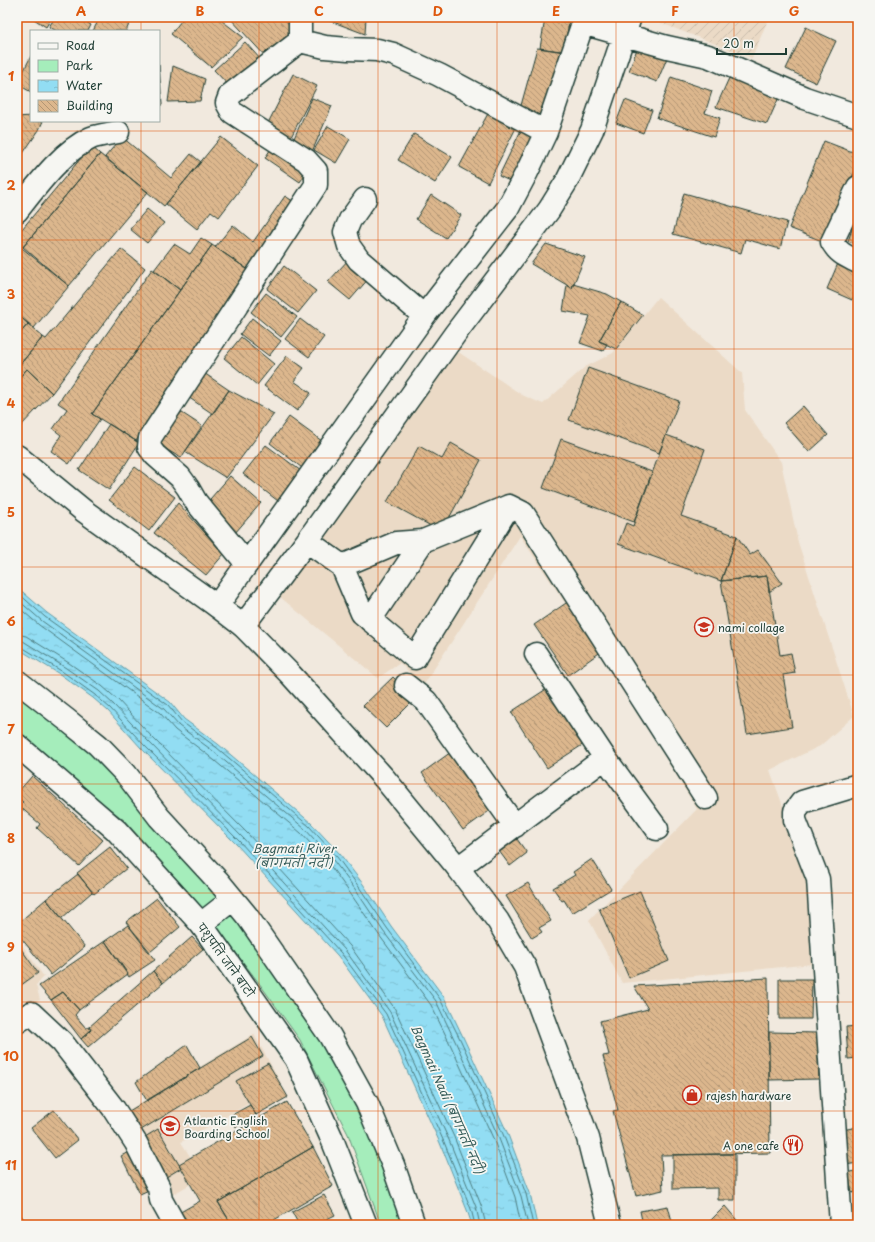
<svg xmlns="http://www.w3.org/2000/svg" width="875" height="1242" font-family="'Playpen Sans','Playpen Sans Deva',sans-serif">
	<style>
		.built { fill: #ebdac6 }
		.industrial { fill: url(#industrial-furrows) }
		.green { fill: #a5edbb; stroke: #629578 }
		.water { fill: url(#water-ripples); stroke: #649da7 }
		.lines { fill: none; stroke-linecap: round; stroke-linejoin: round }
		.shore { stroke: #4d7d80; stroke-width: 1 }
		.building { fill: url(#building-back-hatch); stroke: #1f3d34 }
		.minor-casing { stroke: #1f3d34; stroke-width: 25 }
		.major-casing { stroke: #1f3d34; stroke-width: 25 }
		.minor { stroke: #f6f6f2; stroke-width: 22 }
		.major { stroke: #f6f6f2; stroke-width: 22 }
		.grid { fill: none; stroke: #de580e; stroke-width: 1; stroke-opacity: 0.55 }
		.labels { text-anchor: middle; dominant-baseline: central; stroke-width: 3.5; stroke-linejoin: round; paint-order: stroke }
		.poi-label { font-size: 11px; fill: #1f3d34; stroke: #f6f6f2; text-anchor: start }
		.street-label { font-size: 11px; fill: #1f3d34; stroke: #f6f6f2 }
		.water-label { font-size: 12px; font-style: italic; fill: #365d5a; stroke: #f6f6f2 }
		.neatline { fill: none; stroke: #de580e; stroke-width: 1.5 }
		.grid-label { font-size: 13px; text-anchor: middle; font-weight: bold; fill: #de580e }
	</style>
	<defs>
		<pattern id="industrial-furrows" width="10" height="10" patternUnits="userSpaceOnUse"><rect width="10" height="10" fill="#ebdac6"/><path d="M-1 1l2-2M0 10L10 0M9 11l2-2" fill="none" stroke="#c9bcab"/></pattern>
		<pattern id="water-ripples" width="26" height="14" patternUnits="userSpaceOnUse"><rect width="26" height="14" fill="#92ddf3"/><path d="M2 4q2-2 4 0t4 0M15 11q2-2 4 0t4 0" fill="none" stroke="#7dbfd1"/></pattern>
		<pattern id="building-back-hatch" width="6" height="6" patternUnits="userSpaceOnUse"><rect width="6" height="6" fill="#dcb78d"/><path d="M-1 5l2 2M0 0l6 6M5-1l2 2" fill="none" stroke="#b29674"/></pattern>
	</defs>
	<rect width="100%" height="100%" fill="#f1e9de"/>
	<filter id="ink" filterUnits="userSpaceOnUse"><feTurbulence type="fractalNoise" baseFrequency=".025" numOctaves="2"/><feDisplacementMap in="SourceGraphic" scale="8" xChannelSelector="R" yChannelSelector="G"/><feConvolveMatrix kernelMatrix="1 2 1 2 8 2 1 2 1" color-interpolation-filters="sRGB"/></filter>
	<g filter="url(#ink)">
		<path class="built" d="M658 297 742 373 745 410 781 462 798 542 854 716 820 746 770 770 807 873 813 964 622 983 589 920 697 809 626 693 520 536 423 686 400 663 378 678 274 592 454 349 522 395 543 404 585 367 613 353Z
			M17 937 44 977 36 985 40 1000 17 1014Z
			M254 1034 282 1085 181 1142 203 1177 168 1197 124 1113Z"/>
		<path class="industrial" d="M645 17H769L752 58Z"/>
		<path class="green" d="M17 688 108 763 223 894 207 912 202 908 124 820 83 788 17 729Z
			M230 911 318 1030 367 1122 407 1225H381L348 1134 300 1040 259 983 217 928 218 922Z"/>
		<path class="water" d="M17 587 47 613 170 702 184 719 218 744 311 823 340 854 363 884 391 926 444 997 464 1039 507 1132 530 1193 537 1225H472L467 1210 440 1143 382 1016 338 956 237 845 141 748 108 711 93 698 61 675 17 648Z"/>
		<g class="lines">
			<path class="shore" d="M17 592 45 617 168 705 182 722 216 747 309 826 337 857 359 887 387 928 440 999 461 1041 503 1134 526 1194 533 1225
				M17 599 42 621 164 709 179 726 213 751 305 829 333 860 355 889 383 931 436 1001 456 1043 498 1136 521 1196 528 1225
				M17 606 39 625 160 713 175 730 209 756 301 833 329 864 350 893 379 935 431 1005 451 1046 493 1138 515 1197 521 1225
				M17 634 26 636 69 663 102 686 118 700 152 737 248 834 350 946 395 1009 454 1137 481 1205 486 1225
				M17 640 23 641 66 668 99 691 114 705 148 741 243 838 345 950 390 1012 449 1140 476 1207 480 1225
				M17 645 20 646 63 672 95 695 110 708 144 745 240 842 341 953 386 1014 444 1142 471 1209 475 1225"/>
		</g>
		<path class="building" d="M31 17H52L46 27Z
			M55 17H78L91 25 88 31H57L49 27Z
			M100 17H119L130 22 126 31H93Z
			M184 17H217L243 37 211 67 171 34Z
			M229 17H288L298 28 267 58Z
			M320 17H366L365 34Z
			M545 19 569 22 564 52 540 48Z
			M806 27 836 41 816 83 786 69Z
			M245 42 261 60 230 87 214 70Z
			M638 46 667 58 657 82 629 71Z
			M537 48 561 51 544 118 520 109Z
			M31 56V92L17 84Z
			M159 65 162 105H159Z
			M173 66 205 79 200 101 168 102Z
			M293 74 317 86 291 137 267 125Z
			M671 77 712 91 705 113 720 118 714 137 657 118Z
			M729 78 780 95 767 124 716 107Z
			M312 98 332 106 311 154 291 145Z
			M625 100 652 110 643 133 616 123Z
			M491 108 519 122 488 183 459 167Z
			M31 116V121H43L39 130 17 162V117Z
			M328 126 350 139 336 163 314 150Z
			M523 126 539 134 516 184 499 176Z
			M414 134 452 157 435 183 398 160Z
			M122 137 171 178 191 154 201 162 164 206 105 157Z
			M221 137 258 166 219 217 211 211 197 229 166 204Z
			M824 141 858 154V163L827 243 789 228Z
			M91 146 100 154 23 247 17 244V235Z
			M272 147 307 172 300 182 265 158Z
			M100 154 148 192 69 286 23 247Z
			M684 193 787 222 780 249 745 239 741 253 673 234Z
			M431 195 461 215 446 238 416 219Z
			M285 196 296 203 250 271 215 247 233 225 253 242Z
			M147 209 164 223 147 243 130 229Z
			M857 215 858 216V245L848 241Z
			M201 238 212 245 180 290 154 270 174 244 190 254Z
			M17 244 69 286 34 328 17 314Z
			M546 244 585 257 572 288 531 264Z
			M212 245 250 271 136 441 92 414Z
			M121 249 145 268 52 393 27 369 17 380V368L43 337 46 339Z
			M349 259 370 277 350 300 328 282Z
			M839 261 858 270V287L852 300 827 289Z
			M284 266 316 291 298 313 267 289Z
			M152 269 180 290 92 414 100 419 69 464 51 451 61 435 53 429 67 409 58 403Z
			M573 284 607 294 621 302 599 341 607 344 603 351 580 343 590 316 563 311 567 285 572 288Z
			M266 293 297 317 281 337 251 312Z
			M621 302 643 315 616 349 599 341Z
			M17 314 28 324 17 337Z
			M252 318 281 341 269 356 240 334Z
			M300 319 324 337 309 357 285 339Z
			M28 324 43 337 17 368V337Z
			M241 337 274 364 257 385 224 358Z
			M287 356 304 368 294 381 311 393 297 411 264 386Z
			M588 368 679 401 659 453 569 420Z
			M27 369 52 393 20 427 17 424V380Z
			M204 373 229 390 213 414 188 397Z
			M229 390 274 414 226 478 185 452Z
			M803 406 828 435 809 452 784 423Z
			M176 409 202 426 181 458 154 442Z
			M289 417 326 444 306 471 270 443Z
			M109 424 139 443 109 490 79 470Z
			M855 426H858V450Z
			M666 435 705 449 681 516 737 536 721 581 618 544 626 523 633 526Z
			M561 439 652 472 634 522 543 488Z
			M451 443 481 460 448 520 431 526 387 502 419 446 442 459Z
			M266 445 301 471 278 501 243 474Z
			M135 467 175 497 149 531 109 500Z
			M230 476 261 503 235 533 204 506Z
			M178 503 224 554 206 575 154 533Z
			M737 536 750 555 758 550 782 583 769 592 767 576 721 581Z
			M767 576 780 655 791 653 795 673 783 675 792 727 747 734 721 581Z
			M569 601 602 651 568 675 534 625Z
			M393 677 415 699 386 728 363 706Z
			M551 686 587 742 547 768 511 712Z
			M451 752 492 809 463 830 422 773Z
			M32 776 103 840 79 866 37 828 40 824 19 806 23 802 17 797V793Z
			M517 839 527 853 510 866 499 851Z
			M110 847 127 868 94 894 77 873Z
			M592 859 611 889 572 913 564 900 562 901 553 888 575 875 573 872Z
			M78 874 92 892 62 918 46 899Z
			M528 883 551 921 539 928 542 932 532 938 506 896Z
			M640 891 669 961 629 978 599 908Z
			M157 898 180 927 150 952 126 922Z
			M46 899 85 947 51 975 17 933V924Z
			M128 925 155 960 129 977 105 941Z
			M192 937 203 949 163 983 153 971Z
			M105 941 128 974 79 1010 63 992 51 1000 39 986Z
			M17 943 38 973 17 988Z
			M153 971 163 983 88 1047 81 1039 91 1030 89 1027Z
			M768 978 770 1153 661 1155 663 1190 636 1196 613 1111 618 1110 603 1056 609 1055 600 1021 648 1009 634 986Z
			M779 979H812L811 1019H779Z
			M63 992 79 1010 75 1015 86 1028 89 1027 91 1030 81 1039 51 1000Z
			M858 1026V1058L848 1059 846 1027Z
			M769 1032 817 1033 819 1079 769 1080Z
			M252 1037 263 1056 141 1130 129 1111Z
			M187 1045 200 1068 147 1101 136 1082Z
			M268 1063 288 1097 256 1115 236 1081Z
			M287 1102 313 1147 218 1202 232 1225H183L177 1214 200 1201 179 1164Z
			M250 1105 256 1115 236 1127 230 1116Z
			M54 1110 78 1140 55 1158 31 1128Z
			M858 1127V1163L845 1165 842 1130Z
			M158 1129 181 1168 163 1179 140 1140Z
			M313 1147 333 1186 274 1220 269 1225H232L218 1202Z
			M134 1149 153 1188 140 1194 121 1156Z
			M735 1154V1200H718V1188L673 1189V1155Z
			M858 1170V1191L852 1193 848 1173Z
			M324 1195 335 1215 325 1220 326 1223 323 1225H299L292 1212Z
			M668 1206 673 1225H643L640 1211Z
			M725 1206 741 1225H706Z
			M17 1210 28 1225H17Z"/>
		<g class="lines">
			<defs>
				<path id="minor" d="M582 23 667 47 708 56 805 98 858 116
					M300 41 325 47 348 49 377 50 393 54 439 75 546 132
					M858 187 832 242C839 254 846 256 858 262
					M365 199 350 220 345 232 349 246 359 260 424 316
					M17 211C36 187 62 151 91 138 99 135 109 134 118 132
					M307 541 342 566 362 613 415 658 509 506
					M247 564 196 502 188 488 180 477 155 455 149 447 150 438 316 185V171L306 160 232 112 227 103 230 95 300 41V17
					M342 566 396 543 423 541 509 506 523 513 706 798
					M217 606 424 316 508 208 527 172 546 132 585 17
					M370 620 423 541
					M243 626 307 541 455 334 549 210 567 181 592 130 630 17
					M536 654 605 758 657 829
					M17 681 67 720 98 745 126 774 159 817 219 882 247 916 330 1036 367 1103 393 1165 414 1225
					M406 685 426 701 515 826
					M458 868 605 758
					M201 924 233 899
					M17 1022 31 1013 62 1042 114 1109 136 1143 159 1188 161 1200 175 1225
					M841 1225 818 879 795 820V811L802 802 858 785"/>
				<path id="major" d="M17 456 84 511 217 606 243 626 291 675 384 778 458 868 498 921 525 967 588 1138 610 1225
					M17 745 116 830 201 924 296 1059 332 1139 366 1225"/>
			</defs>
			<use href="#minor" class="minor-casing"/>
			<use href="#major" class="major-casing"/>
			<use href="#minor" class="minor"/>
			<use href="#major" class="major"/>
		</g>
	</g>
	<path class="grid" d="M141 17V31M259 17V1225M378 17V1225M497 17V1225M616 17V1225M734 17V1225M141 121V1225M17 131H858M17 240H858M17 349H858M17 458H858M17 567H858M17 675H858M17 784H858M17 893H858M17 1002H858M17 1111H858"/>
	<defs>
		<symbol id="university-ring" viewBox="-11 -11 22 22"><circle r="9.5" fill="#f6f6f2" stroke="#c8321e" stroke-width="1.5"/><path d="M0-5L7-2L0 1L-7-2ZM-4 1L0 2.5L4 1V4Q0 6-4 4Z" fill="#c8321e"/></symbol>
		<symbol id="shop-ring" viewBox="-11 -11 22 22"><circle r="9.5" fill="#f6f6f2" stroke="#c8321e" stroke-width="1.5"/><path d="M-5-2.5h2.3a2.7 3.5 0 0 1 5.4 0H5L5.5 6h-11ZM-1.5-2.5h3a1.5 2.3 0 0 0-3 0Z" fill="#c8321e"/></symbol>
		<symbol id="school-ring" viewBox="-11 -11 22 22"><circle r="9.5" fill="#f6f6f2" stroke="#c8321e" stroke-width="1.5"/><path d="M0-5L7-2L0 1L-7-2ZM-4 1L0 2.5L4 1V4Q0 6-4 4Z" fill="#c8321e"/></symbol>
		<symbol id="restaurant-ring" viewBox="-11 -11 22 22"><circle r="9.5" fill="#f6f6f2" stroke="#c8321e" stroke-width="1.5"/><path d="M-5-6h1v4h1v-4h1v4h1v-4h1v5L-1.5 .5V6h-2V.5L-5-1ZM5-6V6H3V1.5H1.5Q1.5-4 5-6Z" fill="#c8321e"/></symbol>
	</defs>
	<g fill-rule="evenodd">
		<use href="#university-ring" x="693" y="616" width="22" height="22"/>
		<use href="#shop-ring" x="681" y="1084" width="22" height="22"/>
		<use href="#school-ring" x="159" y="1115" width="22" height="22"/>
		<use href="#restaurant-ring" x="782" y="1134" width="22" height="22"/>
	</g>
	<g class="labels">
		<g class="poi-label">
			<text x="718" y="627">nami collage</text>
			<text x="706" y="1095">rajesh hardware</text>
			<text x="184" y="1120">Atlantic English<tspan x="184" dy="13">Boarding School</tspan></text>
			<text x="779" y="1145" text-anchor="end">A one cafe</text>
		</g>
		<g class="street-label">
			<text transform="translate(226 960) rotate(54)">पशुपति जाने बाटो</text>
		</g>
		<g class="water-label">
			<text x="294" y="848">Bagmati River<tspan x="294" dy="14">(बागमती नदी)</tspan></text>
			<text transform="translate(448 1099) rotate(66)">Bagmati Nadi (बागमती नदी)</text>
		</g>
	</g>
	<rect width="875" height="1242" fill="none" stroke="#f6f6f2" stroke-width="44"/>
	<rect x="30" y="30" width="130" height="92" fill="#f6f6f2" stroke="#a0aca6"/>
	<rect x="38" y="43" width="20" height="6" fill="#f6f6f2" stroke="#a0aca6"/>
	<text x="66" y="50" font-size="12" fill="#1f3d34">Road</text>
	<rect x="38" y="60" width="20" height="12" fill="#a5edbb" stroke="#a0aca6"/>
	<text x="66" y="70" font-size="12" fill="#1f3d34">Park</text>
	<rect x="38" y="80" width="20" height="12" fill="url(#water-ripples)" stroke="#a0aca6"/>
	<text x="66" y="90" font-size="12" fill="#1f3d34">Water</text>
	<rect x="38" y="100" width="20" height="12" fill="url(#building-back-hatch)" stroke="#a0aca6"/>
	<text x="66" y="110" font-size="12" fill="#1f3d34">Building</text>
	<path d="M717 48v6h69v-6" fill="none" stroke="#1f3d34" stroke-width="2"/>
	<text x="723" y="48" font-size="12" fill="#1f3d34" stroke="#f6f6f2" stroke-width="3" paint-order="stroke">20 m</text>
	<rect x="22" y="22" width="831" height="1198" class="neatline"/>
	<g class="grid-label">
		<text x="81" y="16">A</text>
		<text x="200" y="16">B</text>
		<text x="319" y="16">C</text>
		<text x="438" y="16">D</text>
		<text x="556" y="16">E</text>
		<text x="675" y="16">F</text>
		<text x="794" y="16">G</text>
		<text x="11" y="81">1</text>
		<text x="11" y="190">2</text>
		<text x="11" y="299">3</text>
		<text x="11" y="408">4</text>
		<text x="11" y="517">5</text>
		<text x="11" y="626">6</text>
		<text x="11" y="734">7</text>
		<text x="11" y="843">8</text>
		<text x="11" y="952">9</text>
		<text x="11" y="1061">10</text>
		<text x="11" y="1170">11</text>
	</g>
</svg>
